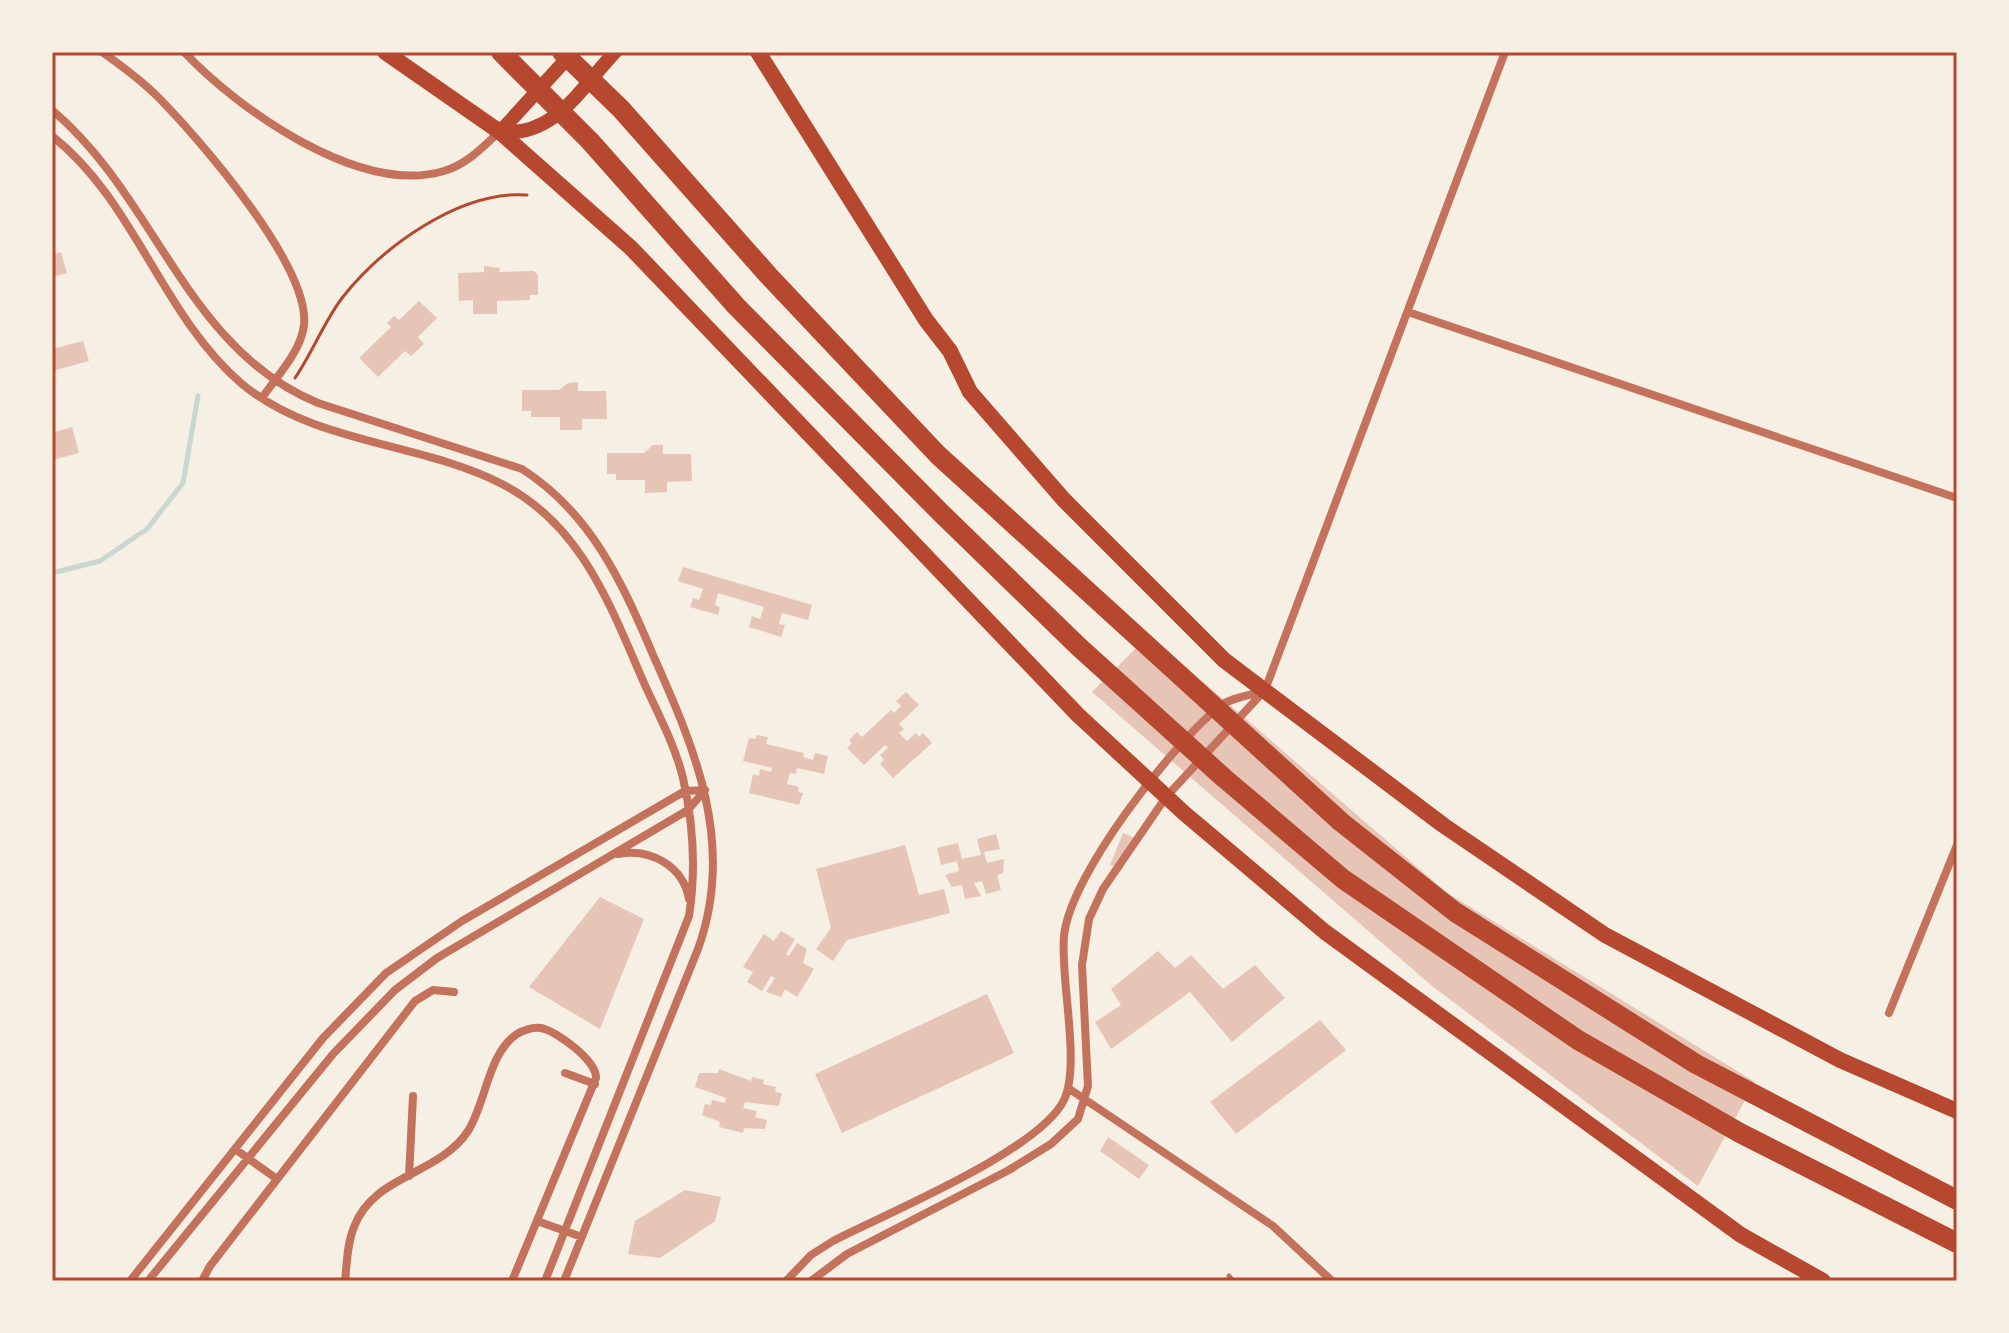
<svg xmlns="http://www.w3.org/2000/svg" width="2009" height="1333" font-family="Montserrat,sans-serif">
	<style>
		.lines { fill: none; stroke-linecap: round; stroke-linejoin: round }
		.stream { stroke: #c9d6d2; stroke-width: 5 }
		.building { fill: #e6c5b7 }
		.path { stroke: #b5482f; stroke-width: 3 }
		.service { stroke: #c5725c; stroke-width: 5 }
		.minor { stroke: #c5725c; stroke-width: 8 }
		.secondary { stroke: #b5482f; stroke-width: 14 }
		.primary { stroke: #b5482f; stroke-width: 16 }
		.motorway { stroke: #b5482f; stroke-width: 20 }
		.neatline { fill: none; stroke: #b5482f; stroke-width: 3 }
	</style>
	<rect width="100%" height="100%" fill="#f6efe4"/>
	<g class="lines">
		<path class="stream" d="M52 573 100 561 147 529 183 483 198 396"/>
	</g>
	<path class="building" d="M61 252 67 273 52 277V255Z
		M484 266 500 268 499 272 534 271 538 275V295H530V300L497 301V314H473V300L459 301 458 273 484 272Z
		M419 301 437 318 418 337 424 344 411 356 405 351 378 377 359 358 391 327 387 323 394 316 399 320Z
		M83 341 89 361 52 371V349Z
		M578 382V391H606L607 419H582V430H560V417H531V411H522V390H559L568 383Z
		M72 427 79 453 52 460V433Z
		M653 445H663V454H691L692 481 667 482V492L645 493V480H616V474H607V453H644Z
		M683 567 812 605 808 620 782 613 779 624 785 625 781 637 749 627 752 616 760 619 764 607 718 593 715 605 720 607 718 615 690 607 693 598 699 600 703 589 678 581Z
		M1149 635 1446 892 1755 1082 1698 1186 1432 986 1092 692Z
		M906 692 919 705 899 724 904 729 899 733 907 741 916 733 919 737 923 733 932 743 893 778 880 764 884 760 880 755 888 748 885 745 864 765 847 748 852 743 849 740 857 732 862 737 891 710 894 713 901 706 896 701Z
		M757 735 768 737 766 744 804 753 803 757 813 760 815 753 828 756 824 774 797 768 796 774 790 773 787 784 799 787 798 792 803 793 799 805 749 793 753 774 759 776 760 769 771 772 772 768 743 761 749 738 755 739Z
		M1123 833 1135 838 1121 871 1110 865Z
		M996 834 1000 849 984 852 987 863 1004 859 1003 873 997 875 1001 890 986 894 982 881 974 883 981 896 965 899 962 885 952 887 945 875 959 871 957 861 941 865 937 848 958 843 962 859 981 855 977 839Z
		M905 845 919 895 944 889 950 913 847 940 833 961 816 949 831 928 816 869Z
		M600 897 644 919 600 1029 529 987Z
		M781 931 795 939 786 954 789 956 797 943 807 949 803 963 814 969 797 997 785 989 781 997 766 992 775 978 771 976 762 991 747 982 753 972 743 967 764 934 774 941Z
		M1158 951 1175 968 1191 955 1223 989 1255 965 1285 998 1232 1042 1190 992 1111 1049 1095 1022 1121 1005 1111 989Z
		M987 994 1014 1053 842 1133 815 1074Z
		M1320 1020 1346 1050 1236 1134 1210 1102Z
		M719 1069 751 1081 752 1077 764 1080 763 1084 776 1087 775 1092 782 1093 779 1106 745 1102 743 1108 757 1111 755 1117 767 1120 765 1129 744 1128 743 1133 719 1127 720 1122 702 1115 705 1104 711 1105 712 1100 725 1103 726 1098 695 1087 699 1073H718Z
		M1108 1137 1149 1165 1139 1179 1100 1151Z
		M685 1190 721 1197 715 1221 660 1258 628 1254 635 1221Z"/>
	<g class="lines">
		<path class="path" d="M295 378C312 353 324 322 342 298 382 247 460 190 527 195"/>
		<path class="service" d="M1229 1276 1233 1281"/>
		<path class="minor" d="M102 52C122 66 142 81 159 98 200 140 310 266 304 325 301 352 276 377 262 398
			M184 52C239 110 360 196 444 171 467 164 482 148 499 132
			M52 110C156 197 186 349 318 403L522 469C591 513 622 582 653 655 695 749 736 844 698 949L564 1281
			M52 136C135 201 162 316 242 384 314 444 419 442 500 483 581 523 610 605 644 683 658 714 675 745 683 778 693 822 696 871 689 916L545 1281
			M1408 312 1957 498
			M618 854C651 848 683 866 689 899
			M1889 1013 1957 845
			M565 1073 595 1084
			M1068 1088 1273 1226 1332 1281
			M235 1149 277 1179
			M409 1176 413 1096
			M537 1221 582 1237
			M130 1281 323 1038 386 973 462 921 685 791 705 790
			M148 1281 333 1054 395 990 437 958 688 810 705 790
			M202 1281 210 1266 415 1001 433 990 454 992
			M345 1281C347 1263 347 1244 354 1227 373 1175 439 1175 468 1131 486 1103 488 1053 517 1034 524 1030 533 1027 541 1028 557 1031 597 1061 596 1078L512 1281
			M786 1281 811 1255 833 1241C887 1213 1039 1151 1064 1100 1081 1064 1060 979 1064 936 1070 875 1171 746 1219 707 1229 698 1251 695 1264 691
			M811 1281 847 1254 1009 1170 1051 1144 1078 1119 1088 1086 1082 965 1089 919 1103 889 1166 797 1265 690 1505 52"/>
		<path class="secondary" d="M500 132C555 137 580 89 615 52
			M500 132 573 52"/>
		<path class="primary" d="M385 52 500 132 631 248 1078 715 1184 813 1325 932 1741 1235 1823 1281
			M758 52 926 320 950 351 970 392 1064 500 1224 660 1443 825 1605 935 1840 1060 1957 1111"/>
		<path class="motorway" d="M501 52 590 141 736 306 942 514 1079 647 1224 778 1343 879 1578 1040 1740 1133 1957 1243
			M562 52 621 109 768 275 938 455 1341 822 1455 912 1696 1064 1957 1200"/>
	</g>
	<rect width="2009" height="1333" fill="none" stroke="#f6efe4" stroke-width="108"/>
	<rect x="54" y="54" width="1901" height="1225" class="neatline"/>
</svg>
